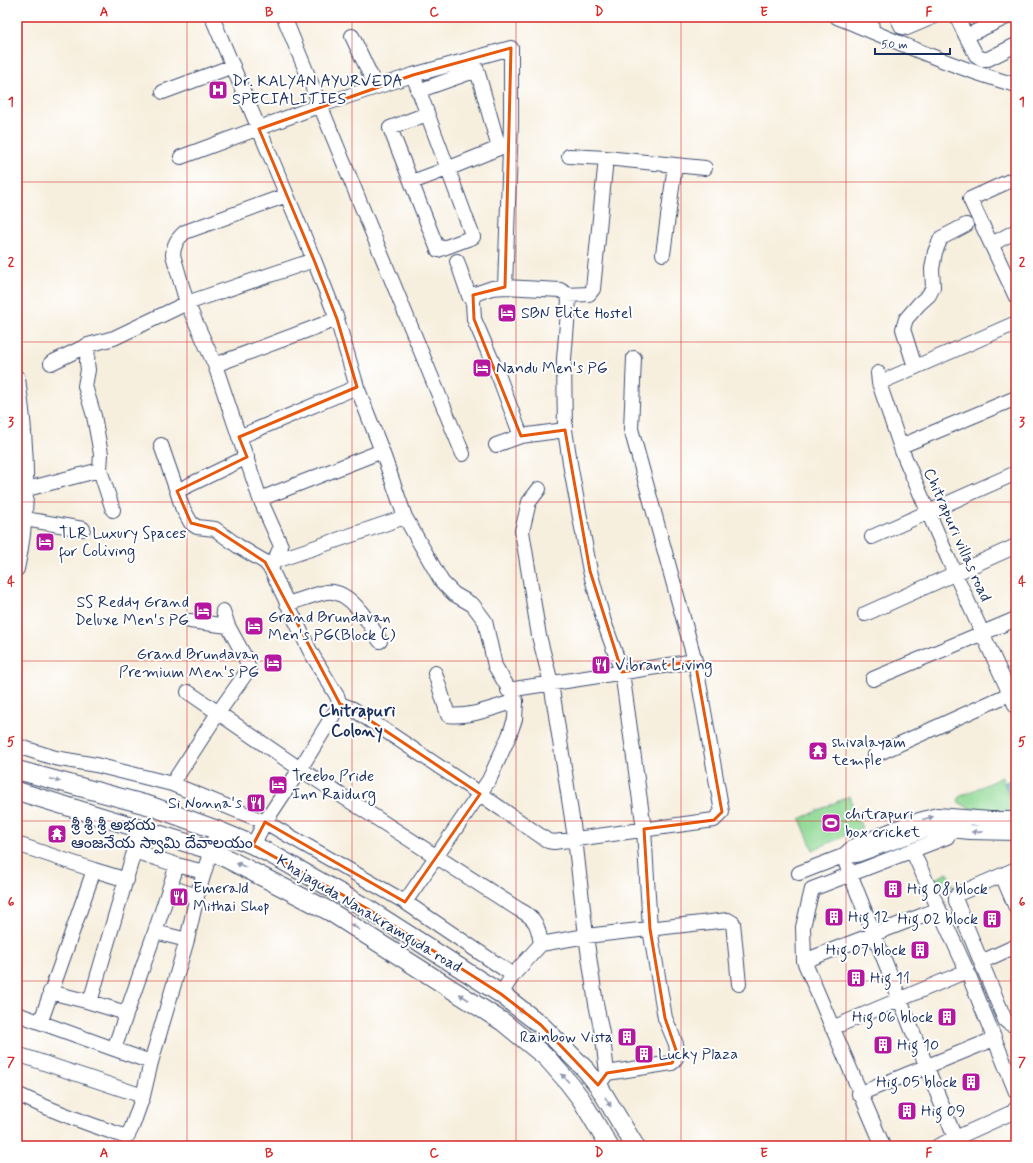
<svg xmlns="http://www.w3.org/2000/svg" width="1033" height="1163" font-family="Mynerve,'Noto Sans Telugu',sans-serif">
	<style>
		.green { fill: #90d995; stroke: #56847a }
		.water { fill: #5bbed9; stroke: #3b769c }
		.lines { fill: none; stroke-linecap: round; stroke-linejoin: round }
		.minor-casing { stroke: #3c4c71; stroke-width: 16 }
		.major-casing { stroke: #3c4c71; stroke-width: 20 }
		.minor { stroke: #fff; stroke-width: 14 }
		.major { stroke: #fff; stroke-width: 18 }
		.oneway { fill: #8d97ae }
		.marked { fill: none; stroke: #e8590c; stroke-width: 3; stroke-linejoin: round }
		.grid { fill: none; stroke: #d62828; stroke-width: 1; stroke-opacity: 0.55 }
		.labels { text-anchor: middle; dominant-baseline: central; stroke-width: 4; stroke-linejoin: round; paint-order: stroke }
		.poi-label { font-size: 16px; fill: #1b2f5e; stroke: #fff; text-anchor: start }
		.street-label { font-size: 16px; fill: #1b2f5e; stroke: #fff }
		.neighbourhood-label { font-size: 17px; font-weight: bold; fill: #1b2f5e; stroke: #fff }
		.neatline { fill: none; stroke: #d62828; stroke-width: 1.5 }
		.grid-label { font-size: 13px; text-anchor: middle; font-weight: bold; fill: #d62828 }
	</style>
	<rect width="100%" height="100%" fill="#fff"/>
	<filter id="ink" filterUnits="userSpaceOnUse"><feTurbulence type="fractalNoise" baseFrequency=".025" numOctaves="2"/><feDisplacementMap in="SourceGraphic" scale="8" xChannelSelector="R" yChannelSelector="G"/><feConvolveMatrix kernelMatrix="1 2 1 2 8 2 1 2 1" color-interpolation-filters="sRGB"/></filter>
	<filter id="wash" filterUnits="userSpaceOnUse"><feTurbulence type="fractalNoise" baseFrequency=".012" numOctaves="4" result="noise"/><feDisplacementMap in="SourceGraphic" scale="16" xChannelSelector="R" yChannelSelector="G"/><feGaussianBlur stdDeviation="0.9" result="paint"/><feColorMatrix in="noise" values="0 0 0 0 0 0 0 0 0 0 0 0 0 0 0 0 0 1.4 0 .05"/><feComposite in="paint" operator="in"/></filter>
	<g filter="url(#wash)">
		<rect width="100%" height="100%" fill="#f7efde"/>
		<path class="green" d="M1002 777 1013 808V811L971 809 958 802 959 797Z
			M849 796 862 828 813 850 800 819Z
			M948 873 953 886 936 892 930 881Z"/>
		<path class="water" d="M1016 777V806H1014L1005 782Z"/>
	</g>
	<g filter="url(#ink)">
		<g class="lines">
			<defs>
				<path id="minor" d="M212 17 314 260 337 319 357 387 382 451 405 517 442 582 454 594 473 605 485 621 495 666 516 701 515 719 509 736 489 780 405 902
					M284 17 463 454
					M837 17C896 41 954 68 1016 85
					M871 17 872 31
					M897 17 902 27 907 28 933 17
					M957 17 966 36 1007 17
					M352 36 376 87
					M966 36 976 55 982 59H988L1016 45
					M413 75 473 237 438 250 390 128 427 114
					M163 92 233 66
					M569 156 606 158
					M181 157 321 105 413 75 511 48V123L505 287
					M675 165 705 168
					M1016 178 970 199 1016 297
					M412 182 447 169 499 148 477 70 418 91
					M287 195 185 232C177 239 174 244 173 255L187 303 314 260
					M992 244 1016 231
					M457 261 469 296
					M567 295 589 294 593 289 606 158 675 165 663 254
					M51 363 88 345 114 338 187 303 215 365 260 499 281 546 271 569 310 651 337 696 340 704 300 769 265 822 253 845
					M215 365 337 319
					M915 367 903 329 906 319 919 304 929 295 933 287 932 269 935 252 941 238 966 225
					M878 373 879 383 902 451 948 558 1016 707
					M879 383 1016 323
					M521 436 499 377 474 319 473 302 469 296 492 288 505 287 560 290 567 294 569 300 564 359 565 430 571 469 590 571 604 622 622 672 644 829 650 929 665 1018 676 1044 677 1053 676 1058 672 1063 607 1073
					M239 437 357 387
					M161 445 177 491
					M496 445 521 436 565 430
					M901 446 1016 398
					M247 457 177 491 182 507 191 523 197 527 215 529 238 546 265 562 271 569
					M100 470 113 510
					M27 489 100 470 101 454 94 416 85 386 88 370 87 362 88 345
					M539 489 529 502 522 531 539 636 551 683 575 838 586 936 596 1004 603 1038 607 1073 602 1080
					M260 499 382 451
					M25 519 83 529
					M872 537 1016 473
					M275 561 405 517
					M17 569C27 524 28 478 24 432 23 414 20 396 18 378
					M287 604C300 600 313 595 326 592 350 588 370 624 380 641
					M865 614 1016 546
					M190 621 228 626
					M435 673 448 715C469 718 496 707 516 701
					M873 679 1016 619
					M508 690 695 661
					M188 692 300 769 518 909C536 918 538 925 541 944
					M340 704 353 709 480 794 548 841 554 842 714 820 722 812 695 661 631 429 634 358
					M17 746 55 758 96 765 172 784 265 822 405 902 513 975
					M875 755 1016 691
					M172 784 218 713 249 669 245 657 228 626 223 611
					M17 844 94 870 127 880
					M912 850 967 971 1016 1092
					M134 851 177 865 155 932 114 1049 151 1062
					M843 856 955 1138
					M843 856 857 855 932 828 970 832 1016 833
					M177 865 204 872
					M1016 869 958 894 956 897V901L1005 1020C1009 1024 1011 1025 1016 1023
					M799 873 843 856 854 846 909 823 937 815 990 819H1016
					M1002 875 1016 908
					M170 887 197 896
					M155 932 187 940
					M804 961 939 909
					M981 962 1016 946
					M50 992 90 1002
					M501 994 513 975 541 944 586 936 728 920 733 923 739 984
					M126 1013 90 1002 141 828
					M17 1014 114 1049
					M43 1015 94 870
					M832 1028 967 971
					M17 1054 143 1096
					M17 1094C52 1111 88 1124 124 1136L128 1135 132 1127 143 1096 151 1062 187 940 197 896 217 830
					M859 1094 994 1039
					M883 1146 804 961 803 927 812 889 947 837 952 830 965 818
					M938 1146 1013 1112 1016 1108"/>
				<path id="major" d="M17 770 151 806 217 830 253 845 280 859 368 909 501 994 541 1025 586 1070 598 1085 635 1146
					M17 791 210 850 329 911 503 1022 547 1058 568 1082 581 1099 609 1146"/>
			</defs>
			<use href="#minor" class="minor-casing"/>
			<use href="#major" class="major-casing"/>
			<use href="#minor" class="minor"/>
			<use href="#major" class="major"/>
		</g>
		<defs><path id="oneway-solid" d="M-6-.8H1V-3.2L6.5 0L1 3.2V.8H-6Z"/></defs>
		<g class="oneway">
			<use href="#oneway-solid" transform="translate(55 780) rotate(15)"/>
			<use href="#oneway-solid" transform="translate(928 818) rotate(-15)"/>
			<use href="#oneway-solid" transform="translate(977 832) rotate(-179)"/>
			<use href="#oneway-solid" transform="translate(241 865) rotate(-153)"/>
			<use href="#oneway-solid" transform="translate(355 927) rotate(-148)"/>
			<use href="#oneway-solid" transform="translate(464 997) rotate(-147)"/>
			<use href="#oneway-solid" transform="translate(519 1009) rotate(38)"/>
			<use href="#oneway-solid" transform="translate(565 1078) rotate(-132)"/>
			<use href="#oneway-solid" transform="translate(608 1102) rotate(59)"/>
		</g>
	</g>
	<path class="marked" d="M511 48 505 287 473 295 474 319 521 436 565 430 590 571 622 672 695 661 722 812 714 820 644 829 650 929 665 1018 677 1053 672 1063 607 1073 598 1085 541 1025 501 994 368 909 253 845 265 822 405 902 480 794 353 709 340 704 265 562 215 529 191 523 177 491 247 457 239 437 357 387 337 319 314 260 259 129 413 75Z"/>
	<path class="grid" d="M187 17V1146M352 17V1146M516 17V1146M681 17V1146M846 17V1146M17 182H1016M17 342H1016M17 502H1016M17 661H1016M17 821H1016M17 981H1016"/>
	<defs>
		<symbol id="hospital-square" viewBox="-11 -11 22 22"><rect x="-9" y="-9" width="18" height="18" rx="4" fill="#b5179e" stroke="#fff"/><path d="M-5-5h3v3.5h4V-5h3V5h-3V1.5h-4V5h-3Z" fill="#fff"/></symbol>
		<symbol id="hotel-square" viewBox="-11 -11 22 22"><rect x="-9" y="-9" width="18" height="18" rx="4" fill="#b5179e" stroke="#fff"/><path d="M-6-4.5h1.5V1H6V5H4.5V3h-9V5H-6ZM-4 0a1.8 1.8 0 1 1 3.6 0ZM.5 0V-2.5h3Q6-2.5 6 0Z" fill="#fff"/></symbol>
		<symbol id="restaurant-square" viewBox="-11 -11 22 22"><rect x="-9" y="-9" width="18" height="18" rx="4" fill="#b5179e" stroke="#fff"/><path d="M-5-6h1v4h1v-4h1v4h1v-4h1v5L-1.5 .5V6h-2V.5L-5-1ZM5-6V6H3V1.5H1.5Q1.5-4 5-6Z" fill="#fff"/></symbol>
		<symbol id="temple-square" viewBox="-11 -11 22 22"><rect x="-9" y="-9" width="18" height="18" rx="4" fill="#b5179e" stroke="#fff"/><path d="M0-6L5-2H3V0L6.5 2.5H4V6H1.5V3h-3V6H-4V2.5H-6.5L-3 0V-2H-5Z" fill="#fff"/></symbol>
		<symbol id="stadium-square" viewBox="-11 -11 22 22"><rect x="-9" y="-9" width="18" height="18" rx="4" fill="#b5179e" stroke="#fff"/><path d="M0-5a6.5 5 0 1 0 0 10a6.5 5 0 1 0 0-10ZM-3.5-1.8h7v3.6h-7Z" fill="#fff"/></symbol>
		<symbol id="building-square" viewBox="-11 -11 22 22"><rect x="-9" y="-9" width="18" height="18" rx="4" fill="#b5179e" stroke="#fff"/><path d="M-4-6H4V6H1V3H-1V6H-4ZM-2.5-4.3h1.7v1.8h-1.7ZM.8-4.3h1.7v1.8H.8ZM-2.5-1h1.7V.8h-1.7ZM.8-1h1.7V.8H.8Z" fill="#fff"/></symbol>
	</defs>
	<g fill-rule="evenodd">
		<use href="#hospital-square" x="207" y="79" width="22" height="22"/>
		<use href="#hotel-square" x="496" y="302" width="22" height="22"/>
		<use href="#hotel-square" x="471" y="357" width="22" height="22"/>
		<use href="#hotel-square" x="34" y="531" width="22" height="22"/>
		<use href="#hotel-square" x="192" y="600" width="22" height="22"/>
		<use href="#hotel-square" x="243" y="615" width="22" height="22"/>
		<use href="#hotel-square" x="262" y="652" width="22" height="22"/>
		<use href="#restaurant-square" x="590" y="654" width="22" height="22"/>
		<use href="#temple-square" x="807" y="740" width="22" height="22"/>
		<use href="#hotel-square" x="267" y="774" width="22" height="22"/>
		<use href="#restaurant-square" x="245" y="792" width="22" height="22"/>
		<use href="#stadium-square" x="820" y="812" width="22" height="22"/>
		<use href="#temple-square" x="46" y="823" width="22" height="22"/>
		<use href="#building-square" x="882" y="878" width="22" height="22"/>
		<use href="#restaurant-square" x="168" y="886" width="22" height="22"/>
		<use href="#building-square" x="823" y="906" width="22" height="22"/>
		<use href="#building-square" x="981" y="908" width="22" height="22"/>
		<use href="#building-square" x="909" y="939" width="22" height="22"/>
		<use href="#building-square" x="845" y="967" width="22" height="22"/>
		<use href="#building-square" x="936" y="1006" width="22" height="22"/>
		<use href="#building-square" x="616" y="1026" width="22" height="22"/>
		<use href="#building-square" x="872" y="1034" width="22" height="22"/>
		<use href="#building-square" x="633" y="1043" width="22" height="22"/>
		<use href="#building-square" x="960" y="1071" width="22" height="22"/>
		<use href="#building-square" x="896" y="1100" width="22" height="22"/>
	</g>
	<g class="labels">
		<g class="poi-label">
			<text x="232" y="81">Dr. KALYAN AYURVEDA<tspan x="232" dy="18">SPECIALITIES</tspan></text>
			<text x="521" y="313">SBN Elite Hostel</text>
			<text x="496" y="368">Nandu Men's PG</text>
			<text x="59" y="533">TLR Luxury Spaces<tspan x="59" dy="18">for Coliving</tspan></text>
			<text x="189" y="602" text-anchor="end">SS Reddy Grand<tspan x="189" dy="18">Deluxe Men's PG</tspan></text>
			<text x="268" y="617">Grand Brundavan<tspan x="268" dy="18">Men's PG(Block C)</tspan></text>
			<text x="259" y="654" text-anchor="end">Grand Brundavan<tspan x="259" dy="18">Premium Men's PG</tspan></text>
			<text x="615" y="665">Vibrant Living</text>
			<text x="832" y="742">shivalayam<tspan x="832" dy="18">temple</tspan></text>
			<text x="292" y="776">Treebo Pride<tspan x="292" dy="18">Inn Raidurg</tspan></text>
			<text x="242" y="803" text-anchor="end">Si Nonna's</text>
			<text x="845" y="814">chitrapuri<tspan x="845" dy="18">box cricket</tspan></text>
			<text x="71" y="825">శ్రీ శ్రీ శ్రీ అభయ<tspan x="71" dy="18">ఆంజనేయ స్వామి దేవాలయం</tspan></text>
			<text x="193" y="888">Emerald<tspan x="193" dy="18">Mithai Shop</tspan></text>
			<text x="907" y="889">Hig 08 block</text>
			<text x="848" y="917">Hig 12</text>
			<text x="978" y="919" text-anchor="end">Hig 02 block</text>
			<text x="906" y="950" text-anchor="end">Hig 07 block</text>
			<text x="870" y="978">Hig 11</text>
			<text x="933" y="1017" text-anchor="end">Hig 06 block</text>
			<text x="613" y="1037" text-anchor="end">Rainbow Vista</text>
			<text x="897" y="1045">Hig 10</text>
			<text x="658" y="1054">Lucky Plaza</text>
			<text x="957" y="1082" text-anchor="end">Hig 05 block</text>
			<text x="921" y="1111">Hig 09</text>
		</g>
		<g class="street-label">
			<text transform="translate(957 535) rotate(66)">Chitrapuri villas road</text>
			<text transform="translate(369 914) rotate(31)">Khajaguda Nanakramguda road</text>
		</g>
		<g class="neighbourhood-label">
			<text x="357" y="711">Chitrapuri<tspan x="357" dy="20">Colony</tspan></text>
		</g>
	</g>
	<rect width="1033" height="1163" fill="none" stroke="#fff" stroke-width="44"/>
	<path d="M875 48v6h75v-6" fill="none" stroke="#1b2f5e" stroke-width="2"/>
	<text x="881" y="48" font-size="12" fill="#1b2f5e" stroke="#ffffff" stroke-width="3" paint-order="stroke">50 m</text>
	<rect x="22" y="22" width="989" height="1119" class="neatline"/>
	<g class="grid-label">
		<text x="104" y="16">A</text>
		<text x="269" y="16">B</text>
		<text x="434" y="16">C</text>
		<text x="599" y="16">D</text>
		<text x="764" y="16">E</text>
		<text x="929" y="16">F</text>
		<text x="11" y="106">1</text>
		<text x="1022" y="106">1</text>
		<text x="11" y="266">2</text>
		<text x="1022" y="266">2</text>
		<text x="11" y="426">3</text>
		<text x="1022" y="426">3</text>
		<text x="11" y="586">4</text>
		<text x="1022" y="586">4</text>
		<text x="11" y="746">5</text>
		<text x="1022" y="746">5</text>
		<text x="11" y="906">6</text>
		<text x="1022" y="906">6</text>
		<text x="11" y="1066">7</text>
		<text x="1022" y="1066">7</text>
		<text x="104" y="1157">A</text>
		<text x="269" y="1157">B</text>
		<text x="434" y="1157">C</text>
		<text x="599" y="1157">D</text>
		<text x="764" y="1157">E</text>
		<text x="929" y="1157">F</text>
	</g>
</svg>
